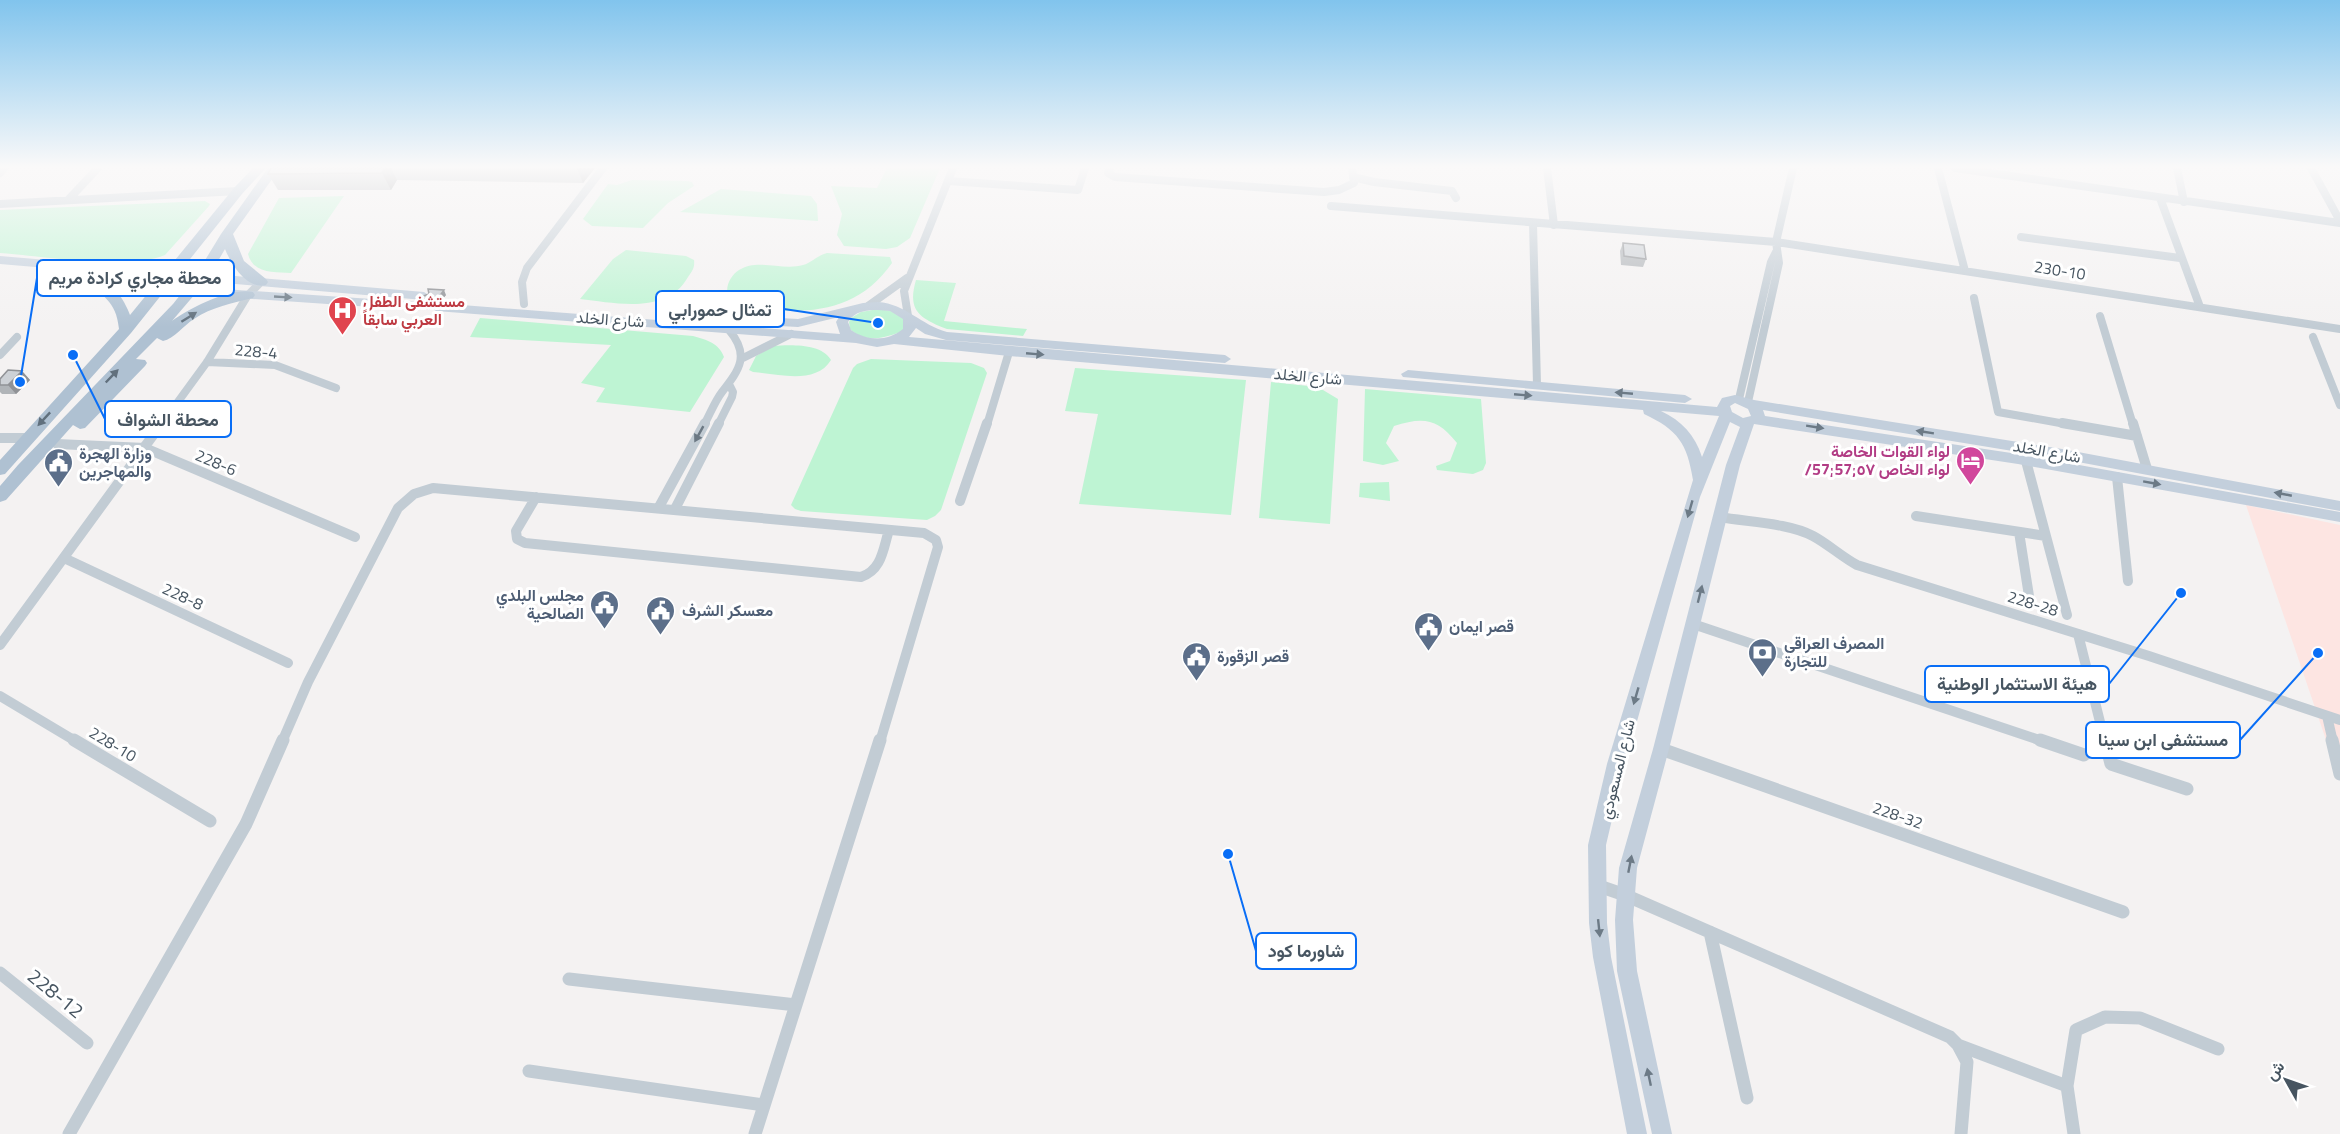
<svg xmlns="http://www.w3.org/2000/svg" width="2340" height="1134" font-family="'Titillium Web',Vazirmatn,sans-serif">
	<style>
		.medical { fill: #fde5e2 }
		.green { fill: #bef4d3 }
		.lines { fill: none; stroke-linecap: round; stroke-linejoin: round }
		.street-far2 { stroke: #c2ccd4; stroke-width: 8 }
		.street-far1 { stroke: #c2ccd4; stroke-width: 10 }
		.street { stroke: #c2ccd4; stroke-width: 13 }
		.secondary { fill: #c3cfdc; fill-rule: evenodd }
		.primary { fill: #afc1d2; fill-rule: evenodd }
		.wall { fill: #b0b4b8 }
		.shaded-wall { fill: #909296 }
		.building { fill: #cdd1d6; stroke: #909296; stroke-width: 1.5 }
		.oneway { fill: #6c7a86 }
		.oneway2 { fill: #61707d }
		.oneway3 { fill: #6c7984 }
		.labels { text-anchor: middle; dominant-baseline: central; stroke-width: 6; stroke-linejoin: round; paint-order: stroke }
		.street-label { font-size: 16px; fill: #475561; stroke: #fff }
		.health-label { font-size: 16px; font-weight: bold; fill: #be3a42; stroke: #fff; text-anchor: start }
		.hotel-label { font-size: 16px; font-weight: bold; fill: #b23c85; stroke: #fff; text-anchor: end }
		.service-label { font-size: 16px; font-weight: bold; fill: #4e5e75; stroke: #fff; text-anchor: start }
		.near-street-label { font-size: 20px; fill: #475561; stroke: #fff }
		.leader { fill: none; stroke: #096ef6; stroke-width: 2 }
		.callout-dot { fill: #096ef6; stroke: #fff; stroke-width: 2 }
		.callout { fill: #fff; stroke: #096ef6; stroke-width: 2 }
		.callout-label { font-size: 18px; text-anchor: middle; font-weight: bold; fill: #475561 }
	</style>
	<rect width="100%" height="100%" fill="#f4f2f2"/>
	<path class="medical" d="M2246 505 2340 525V781Z"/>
	<path class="green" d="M887 168H940L910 238 897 247 886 249 844 246 837 235 842 214 831 186 877 188Z
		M632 180 687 181 692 182 694 186 668 203 643 228 592 226 583 219 608 184 617 185Z
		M721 189 811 196 817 204 818 221 680 212Z
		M344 196 291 273C275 272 253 274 248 254L279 198Z
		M205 201 210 204 209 206 165 255C130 270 40 256 0 253V210Z
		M626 250 686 256 694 260C695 268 692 271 688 277 667 315 616 303 580 299L613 259Z
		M827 253 890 257 892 263C862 306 820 314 771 310 760 309 744 309 735 303 721 295 728 277 739 270 758 258 782 271 803 265 811 263 818 255 827 253Z
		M916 280 956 283 944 321 1027 329 1023 336 947 329C919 318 907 310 916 280Z
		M878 309 891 311 905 319 903 331C885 338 865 344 850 329L849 322 851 318 861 312Z
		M480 318 693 336C707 340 719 343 724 357L690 412 596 402 605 388 581 383 611 345 470 337Z
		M773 346C790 345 821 343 831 360 816 385 778 374 753 372L749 370 756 356Z
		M871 359 971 363 984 368 987 373 941 510 935 516 927 520 801 511 795 509 791 505 853 368 857 364Z
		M1075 368 1246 380 1231 515 1079 504 1098 414 1065 411Z
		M1271 382 1318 387 1338 399 1330 524 1259 518Z
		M1365 389 1481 399 1486 463 1483 470 1473 474 1437 470 1436 466 1450 461 1457 443C1437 418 1423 417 1394 426L1386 443 1399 461 1383 465 1363 461Z
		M1389 482 1390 501 1359 497 1360 483Z"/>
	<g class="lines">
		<path class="street-far2" d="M1110 168 1108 173 1115 177 1324 192 1339 190 1354 183 1352 168
			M1547 168 1554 225
			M1938 168 1965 271
			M1955 168 2340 223
			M2177 168 2184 202
			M2311 168 2340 221
			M0 173 4 168
			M1353 177 1374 182 1452 191 1456 198
			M948 181 1078 190 1085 168
			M2160 198 2200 307
			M68 200 98 168
			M0 204 238 191
			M1331 206 1776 242 2340 329
			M1533 223 1537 385
			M2021 237 2180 258
			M1974 298 1998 412 2071 425
			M524 304 522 282 527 268 603 168
			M868 306 907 278
			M908 316 904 291 953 168
			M2100 316 2133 425
			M2313 337 2340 405
			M0 355 17 337
			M743 358 791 334
			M207 362 275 365 336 388
			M1739 399 1771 262 1776 252
			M1748 402 1779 263 1776 242 1793 168
			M161 425 207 362 248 295 261 282
			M704 425C710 414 715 401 722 392 740 369 750 355 729 330
			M718 425 732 397 733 392 730 386
			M987 425 1009 352"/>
		<path class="street-far1" d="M2062 423 2137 436
			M2133 423 2147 469
			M0 438H27
			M57 444 145 448 355 537
			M2026 461 2067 615
			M2117 477 2128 581
			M536 497 516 531 517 539 525 543 861 577C882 570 883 549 889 530
			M960 501 987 423
			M659 507 705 423
			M675 509 719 423
			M1916 516 2046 536
			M1720 517C1747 522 1789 523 1813 536 1828 544 1842 557 1857 565L2149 656 2340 720
			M2019 532 2029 596
			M64 558 288 663
			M1693 624 2045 742
			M2078 634 2105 742
			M0 645 162 423
			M0 696 77 742
			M2327 716 2333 742
			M282 742 308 682 398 508 414 494 433 488 924 533 936 540 938 547 880 742"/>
		<path class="street" d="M74 740 210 821
			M2040 740 2084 755
			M2105 740 2111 764 2187 789
			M2332 740 2340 774
			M1661 749 2123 912
			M1596 885 1625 895 1950 1037 1958 1045 1967 1062 1961 1134
			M1710 932 1747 1098
			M0 973 87 1043
			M569 979 796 1005
			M1958 1045 2067 1086
			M529 1071 764 1105
			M69 1134 246 824 283 740
			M755 1134 880 740
			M2074 1134 2067 1086 2076 1030 2105 1017 2140 1018 2218 1049"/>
		<path class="secondary" d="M0 256 424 292 430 296 424 300 0 264Z
			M87 274 209 288 416 302 422 306 416 310 209 296 83 281 81 278Z
			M878 302C906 304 921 325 947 332L1225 355 1231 359 1225 363 946 340 925 334 916 328 909 337 1717 407 1722 398 1735 395 1754 400 2062 449 2340 501V511L2062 459 1763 410 1765 416 2018 454 2340 512V522L2018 464 1754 424 1740 465 1669 749 1637 868 1633 920 1637 971 1672 1134H1652L1617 971 1615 920 1619 868 1653 749 1726 465 1740 427 1730 422 1700 497 1625 764 1606 845 1607 923 1611 957 1647 1134H1627L1593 957 1589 923 1588 845 1607 764 1693 480C1687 443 1678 430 1644 414L1643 410 1009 356 894 344 877 347 856 343 436 311 430 307 436 303 840 334 836 322 839 317 798 327 710 322 704 318 710 314 798 319 863 303ZM878 310 890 311 903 319V329C887 342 867 341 851 330L848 322C855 311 866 310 878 310ZM1735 403 1748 409 1751 416 1743 418 1732 412 1730 406ZM1661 411 1719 416 1702 457C1695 435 1682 421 1661 411Z
			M1408 370 1685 395 1692 399 1685 403 1403 377 1401 374Z"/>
		<path class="primary" d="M253 168H266L242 194 131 333 5 474 0 475V460L119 329C116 299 102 298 85 278L87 275C106 270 125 300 130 315L234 188Z
			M268 168H280L233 234 244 261 266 279 268 282 266 285C247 290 231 264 225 249L207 280 172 321C189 308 232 287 253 292L255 295 253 298C232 303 212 307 194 319 184 325 174 339 163 341L157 338 136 359 145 360 147 363 145 366 85 428 80 429 73 425 6 500 0 502V486L18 465 173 304 196 275 221 234Z"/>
	</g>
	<path class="wall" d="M271 168H595L583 183 397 180 391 190H278L268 174Z
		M1623 243 1646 259 1643 267 1621 265 1620 251Z
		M446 295 441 301H435L429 305 430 310 422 309 419 305 421 303 418 298Z
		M22 371 30 380 16 394H2L0 392V379Z"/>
	<path class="shaded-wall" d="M385 168H391L397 180 391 190 382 173Z
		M577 168H595L583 183Z
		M444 290 446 295 441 301 439 297Z
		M432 297 435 301 429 305 430 310 426 301Z
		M22 371 30 380 16 394 8 385Z"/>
	<path class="building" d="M271 168H385L382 173 268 174Z
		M1623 243 1644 245 1646 259 1624 256Z
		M428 289 444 290 439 297H432L426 301 427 305H419L422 301 418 298 429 294Z
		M8 370 22 371 8 385H0V379Z"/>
	<defs><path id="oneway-solid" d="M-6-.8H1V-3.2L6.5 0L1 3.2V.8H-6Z" transform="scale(1.5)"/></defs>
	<g class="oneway">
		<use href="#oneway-solid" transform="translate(283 297) rotate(3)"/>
		<use href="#oneway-solid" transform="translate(1035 354) rotate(5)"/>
		<use href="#oneway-solid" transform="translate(1624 393) rotate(-175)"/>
		<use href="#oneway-solid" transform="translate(1523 395) rotate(5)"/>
		<use href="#oneway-solid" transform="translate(1815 427) rotate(9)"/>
		<use href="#oneway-solid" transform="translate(1925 432) rotate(-171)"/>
		<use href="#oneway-solid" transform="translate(2152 483) rotate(10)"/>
		<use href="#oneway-solid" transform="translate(2283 494) rotate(-169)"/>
		<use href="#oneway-solid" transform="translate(1690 509) rotate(106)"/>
		<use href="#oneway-solid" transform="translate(1700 594) rotate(-76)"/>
		<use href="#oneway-solid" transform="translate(1636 696) rotate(106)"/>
		<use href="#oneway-solid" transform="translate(1630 864) rotate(-79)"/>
		<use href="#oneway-solid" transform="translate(1599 928) rotate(84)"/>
		<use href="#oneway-solid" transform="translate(1649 1077) rotate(-102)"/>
	</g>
	<g class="oneway2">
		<use href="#oneway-solid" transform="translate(189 317) rotate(-32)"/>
		<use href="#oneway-solid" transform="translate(112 376) rotate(-46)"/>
		<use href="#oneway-solid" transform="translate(44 419) rotate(133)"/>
	</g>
	<use class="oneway3" href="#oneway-solid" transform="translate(699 434) rotate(119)"/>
	<linearGradient id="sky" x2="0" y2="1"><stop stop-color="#81c4ed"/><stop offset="0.51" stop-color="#faf9f9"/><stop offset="1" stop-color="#faf9f9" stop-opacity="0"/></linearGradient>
	<rect width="2340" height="327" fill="url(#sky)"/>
	<defs>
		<symbol id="hospital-pin" viewBox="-11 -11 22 30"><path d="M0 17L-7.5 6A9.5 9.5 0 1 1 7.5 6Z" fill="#e0444e" stroke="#fff"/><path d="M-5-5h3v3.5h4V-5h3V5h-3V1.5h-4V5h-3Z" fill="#fff"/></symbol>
		<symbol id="hotel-pin" viewBox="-11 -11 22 30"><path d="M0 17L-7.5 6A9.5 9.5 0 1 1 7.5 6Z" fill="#d1479c" stroke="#fff"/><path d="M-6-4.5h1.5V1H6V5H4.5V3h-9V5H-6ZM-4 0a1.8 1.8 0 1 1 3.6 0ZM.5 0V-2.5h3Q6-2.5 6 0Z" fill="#fff"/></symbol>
		<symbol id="civic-pin" viewBox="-11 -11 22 30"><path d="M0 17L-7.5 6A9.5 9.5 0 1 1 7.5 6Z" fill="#5c6f8a" stroke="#fff"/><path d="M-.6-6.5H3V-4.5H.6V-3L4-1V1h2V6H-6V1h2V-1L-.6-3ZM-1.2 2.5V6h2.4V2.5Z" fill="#fff"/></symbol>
		<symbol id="bank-pin" viewBox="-11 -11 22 30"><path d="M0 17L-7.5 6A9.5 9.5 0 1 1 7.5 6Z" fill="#5c6f8a" stroke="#fff"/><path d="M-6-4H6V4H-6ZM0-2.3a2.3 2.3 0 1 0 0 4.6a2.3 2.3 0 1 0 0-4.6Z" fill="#fff"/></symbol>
	</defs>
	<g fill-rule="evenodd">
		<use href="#hospital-pin" x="326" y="294" width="33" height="45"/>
		<use href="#hotel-pin" x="1954" y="444" width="33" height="45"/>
		<use href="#civic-pin" x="42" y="446" width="33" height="45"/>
		<use href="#civic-pin" x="588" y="588" width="33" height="45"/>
		<use href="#civic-pin" x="644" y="594" width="33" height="45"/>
		<use href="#civic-pin" x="1412" y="610" width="33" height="45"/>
		<use href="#bank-pin" x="1746" y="636" width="33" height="45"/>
		<use href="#civic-pin" x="1180" y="640" width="33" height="45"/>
	</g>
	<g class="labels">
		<g class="street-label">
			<text transform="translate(2060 270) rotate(9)">230-10</text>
			<text transform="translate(610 319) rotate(4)">شارع الخلد</text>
			<text transform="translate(256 351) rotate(5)">228-4</text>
			<text transform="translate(1308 376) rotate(5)">شارع الخلد</text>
			<text transform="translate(2047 451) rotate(10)">شارع الخلد</text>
			<text transform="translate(216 462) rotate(23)">228-6</text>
			<text transform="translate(183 596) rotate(25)">228-8</text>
			<text transform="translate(2033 603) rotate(17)">228-28</text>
			<text transform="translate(113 744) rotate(31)">228-10</text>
			<text transform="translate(1617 769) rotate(-76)">شارع المسعودي</text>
			<text transform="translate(1898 815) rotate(19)">228-32</text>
		</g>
		<g class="health-label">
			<text x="363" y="301">مستشفى الطفل<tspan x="363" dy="18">العربي سابقاً</tspan></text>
		</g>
		<g class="hotel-label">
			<text x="1950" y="451">لواء القوات الخاصة<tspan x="1950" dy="18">/57;لواء الخاص ٥٧;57</tspan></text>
		</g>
		<g class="service-label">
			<text x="79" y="453">وزارة الهجرة<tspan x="79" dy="18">والمهاجرين</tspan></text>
			<text x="584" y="595" text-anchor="end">مجلس البلدي<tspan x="584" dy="18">الصالحية</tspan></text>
			<text x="682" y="610">معسكر الشرف</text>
			<text x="1449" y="626">قصر ايمان</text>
			<text x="1784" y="643">المصرف العراقي<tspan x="1784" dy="18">للتجارة</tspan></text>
			<text x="1217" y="656">قصر الزقورة</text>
		</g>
		<g class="near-street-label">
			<text transform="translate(56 993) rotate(39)">228-12</text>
		</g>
	</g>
	<path class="leader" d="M20 382L37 278M878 323L784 309M73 355L105 419M2181 593L2109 684M2318 653L2240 740M1228 854L1256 951"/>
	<g class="callout-dot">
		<circle cx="20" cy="382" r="6"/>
		<circle cx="878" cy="323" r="6"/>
		<circle cx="73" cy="355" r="6"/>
		<circle cx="2181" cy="593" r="6"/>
		<circle cx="2318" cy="653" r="6"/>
		<circle cx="1228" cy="854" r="6"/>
	</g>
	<g class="callout">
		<rect x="37" y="260" width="197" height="36" rx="6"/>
		<rect x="656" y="291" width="128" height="36" rx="6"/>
		<rect x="105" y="401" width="126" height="36" rx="6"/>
		<rect x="1925" y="666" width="184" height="36" rx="6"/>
		<rect x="2086" y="722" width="154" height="36" rx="6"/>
		<rect x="1256" y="933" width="100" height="36" rx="6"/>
	</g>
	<g class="callout-label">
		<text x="135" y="284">محطة مجاري كرادة مريم</text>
		<text x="720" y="316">تمثال حمورابي</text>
		<text x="168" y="426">محطة الشواف</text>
		<text x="2017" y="690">هيئة الاستثمار الوطنية</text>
		<text x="2163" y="746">مستشفى ابن سينا</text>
		<text x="1306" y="957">شاورما كود</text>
	</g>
	<g transform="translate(2286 1080) rotate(310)" stroke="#ffffff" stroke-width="4.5" paint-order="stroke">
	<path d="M0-4.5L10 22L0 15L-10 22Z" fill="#475561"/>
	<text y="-9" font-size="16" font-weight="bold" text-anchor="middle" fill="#475561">ش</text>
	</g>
</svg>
